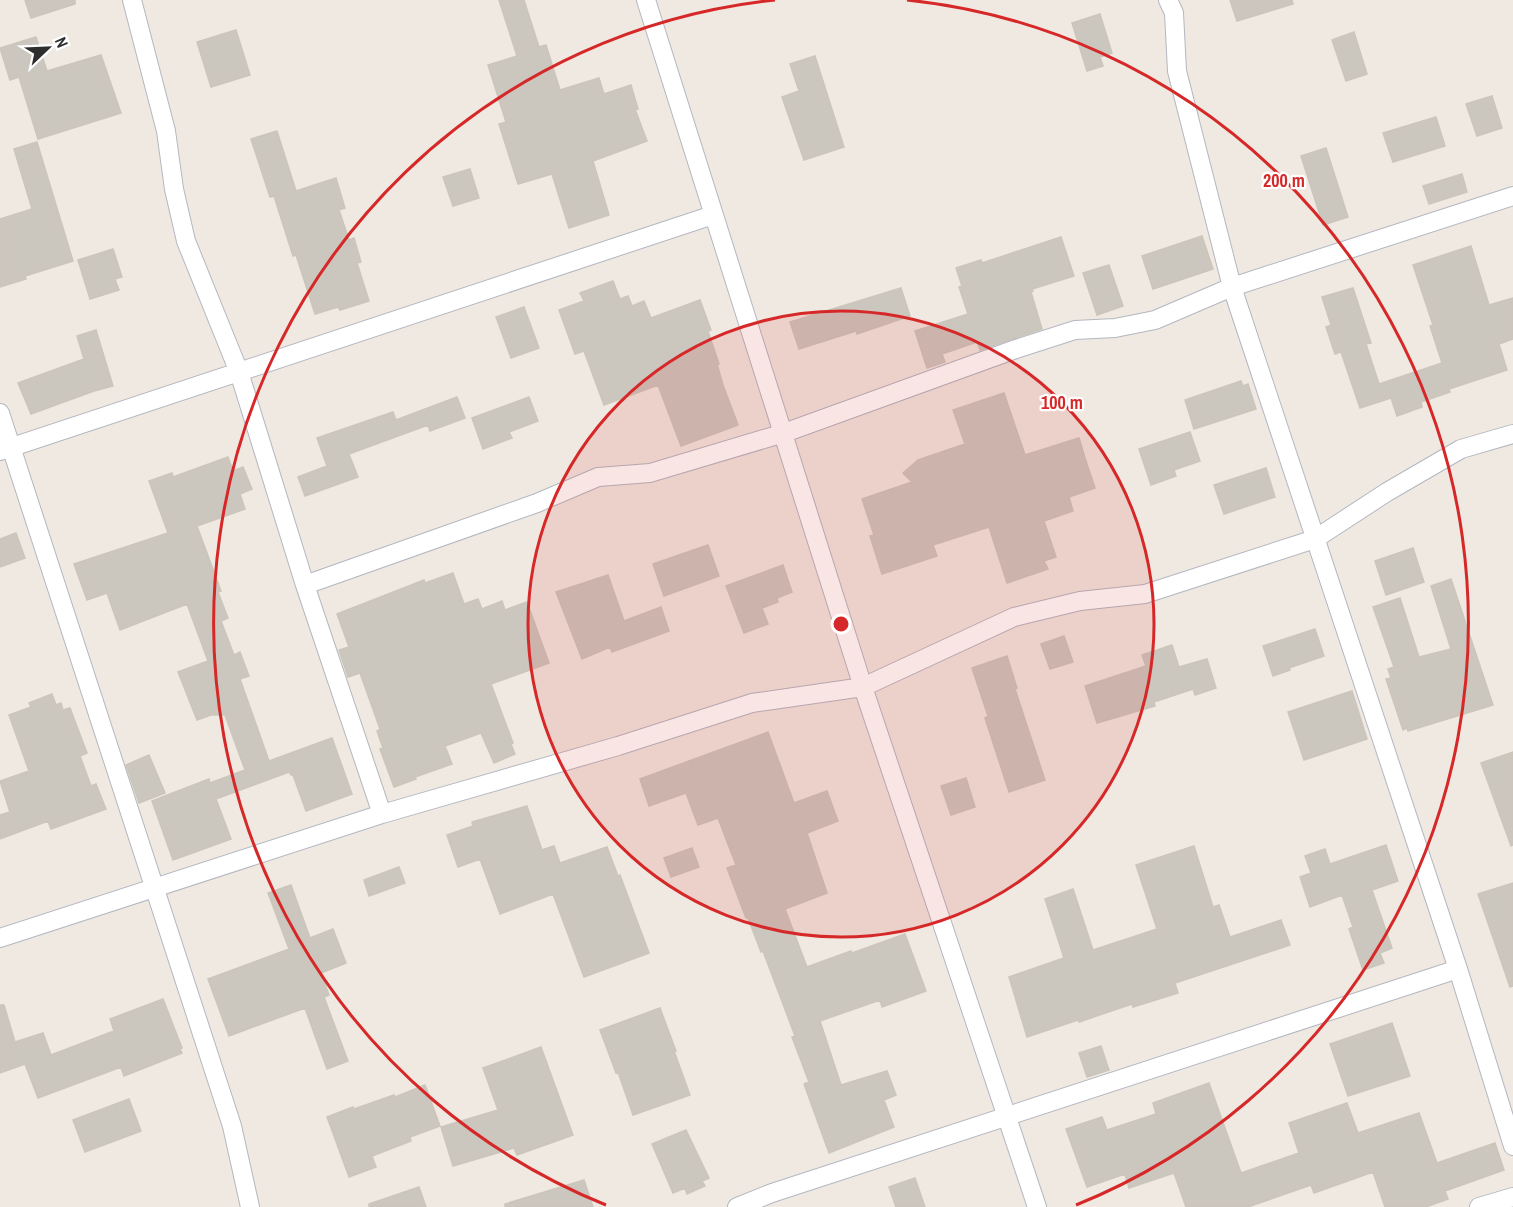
<svg xmlns="http://www.w3.org/2000/svg" width="1513" height="1207" font-family="'Archivo Narrow',sans-serif">
	<style>
		.building { fill: #cbc7bf; stroke: #cbc5ba; stroke-width: 1.5 }
		.lines { fill: none; stroke-linecap: round; stroke-linejoin: round }
		.minor-casing { stroke: #b4b7c1; stroke-width: 20 }
		.minor { stroke: #fff; stroke-width: 18 }
		.ring { fill: none; stroke: #d62828; stroke-width: 3 }
		.centre { fill: #d62828; stroke: #fff; stroke-width: 3 }
		.ring-label { font-size: 18px; text-anchor: middle; font-weight: bold; fill: #d62828; stroke: #fff; stroke-width: 4.5; stroke-linejoin: round; paint-order: stroke }
	</style>
	<rect width="100%" height="100%" fill="#efe9e1"/>
	<path class="building" d="M25 0H75V4L31 18Z
		M499 0H524L539 47 546 45 560 90 599 78 604 94 631 85 638 109H635L647 141 593 161 609 215 569 228 552 174 518 184 499 124 506 122 488 65 517 56Z
		M1230 0H1292L1293 4 1237 21Z
		M1100 14 1112 53 1100 57 1103 66 1087 71 1072 23Z
		M236 30 250 75 211 87 197 42Z
		M1354 32 1367 74 1346 81 1332 40Z
		M36 37 47 71 101 55 121 113 38 139 19 77 10 80 0 48Z
		M815 56 844 147 804 160 782 97 799 91 790 64Z
		M1492 96 1502 128 1477 136 1466 104Z
		M1436 117 1445 146 1393 162 1383 133Z
		M277 131 296 191 336 178 345 208 339 210 349 240 354 238 361 262 357 263 369 301 340 310 338 307 315 314 296 255 293 256 274 196 270 197 251 139Z
		M37 142 73 261 25 276 26 279 0 287V219L32 209 14 149Z
		M1326 148 1348 217 1323 225 1301 156Z
		M470 169 479 198 453 206 443 177Z
		M1462 174 1467 192 1429 204 1423 186Z
		M1202 236 1213 269 1153 289 1142 256Z
		M1061 237 1074 276 1032 289 1033 291 1031 292 1042 329 980 350 977 342 942 354 945 362 927 368 915 331 968 314 959 287 962 286 956 268 981 260 982 263Z
		M1471 246 1489 305 1513 298V339L1499 344 1507 370 1449 389 1450 392 1421 402 1422 407 1397 416 1391 398 1360 408 1341 352 1335 354 1326 327 1331 325 1322 297 1353 288 1371 343 1366 344 1379 384 1442 363 1430 326 1433 325 1413 265Z
		M113 249 122 277 115 279 119 290 90 299 78 260Z
		M1109 265 1123 306 1097 315 1083 273Z
		M613 281 620 299 628 296 632 306 644 301 651 318 700 300 711 330 708 331 719 364H717L723 385 738 425 681 446 658 385 604 405 584 351 575 354 559 310 584 301 580 293Z
		M901 288 910 316 857 334 856 331 799 349 790 322Z
		M524 307 539 348 511 358 496 317Z
		M96 330 113 386 94 391 31 414 18 383 84 359 77 336Z
		M1241 381 1243 386 1248 384 1256 409 1194 429 1185 400Z
		M1004 393 1025 455 1079 438 1085 458 1095 488 1069 497 1073 511 1044 521 1056 557 1044 561 1048 569 1007 583 989 527 933 545 937 556 882 574 870 536 874 535 862 499 912 482 903 473 918 460 965 444 953 410Z
		M457 397 465 418 430 431 428 425 349 454 358 477 305 496 298 477 327 466 317 438 393 412 396 420Z
		M529 397 538 421 509 432 512 438 483 449 472 418Z
		M1190 432 1200 461 1174 470 1176 476 1151 485 1139 449Z
		M228 457 233 471 243 467 252 489 240 494 245 509 197 526 221 591 218 592 228 618 221 621 234 655 240 652 249 676 240 679 269 761 332 738 352 794 306 811 293 775H291L289 772 216 799 231 839 173 860 152 801 209 779 210 783 245 770 225 715H211L197 720 178 672 208 661 187 604 120 630 107 593 87 600 74 564 168 533 149 481 172 473 173 477Z
		M1266 468 1275 497 1224 514 1214 485Z
		M16 533 25 558 0 567V539Z
		M708 545 719 576 664 596 653 564Z
		M1413 548 1424 582 1386 595 1375 561Z
		M783 565 792 592 777 598 778 602 762 608 768 624 744 633 726 586Z
		M453 573 464 604 478 599 482 609 502 601 505 610 527 602 549 663 491 684 513 743 511 744 515 754 494 763 481 733 445 746 452 764 415 777 416 779 394 787 380 749 383 748 377 731 380 729 360 673 348 677 339 650 349 647 337 614 424 580 425 583Z
		M608 575 624 621 661 607 669 631 612 652 610 647 582 659 556 592Z
		M1451 579 1493 705 1408 731 1407 728 1403 730 1386 679 1391 678 1388 669 1394 667 1373 607 1400 598 1419 657 1451 649 1431 586Z
		M1315 629 1324 656 1289 668 1290 670 1273 676 1263 646Z
		M1064 636 1073 662 1050 669 1041 644Z
		M1172 645 1179 667 1207 659 1216 688 1195 695 1193 689 1154 702 1155 706 1097 723 1085 686 1146 666 1142 655Z
		M1007 656 1017 688 1015 689 1045 780 1009 792 985 718 988 716 972 668Z
		M1352 691 1367 739 1304 760 1288 712Z
		M52 694 56 705 61 703 63 710 70 708 87 753 80 756 91 786 96 784 106 809 51 829 48 821 0 839V815L10 812 0 781 29 771 9 715 31 707 29 703Z
		M768 732 794 803 827 791 838 821 807 833 827 893 785 909 807 967 851 951 852 953 905 934 926 991 882 1007 880 1000 820 1021 841 1085 887 1071 896 1095 884 1100 894 1127 829 1153 804 1084 809 1082 792 1037 795 1036 763 951 761 952 748 918H746L727 868 736 865 718 818 698 825 686 793 649 806 640 779Z
		M1513 752V845L1511 846 1481 763Z
		M149 755 165 793 139 803 126 765Z
		M966 778 975 807 951 815 941 786Z
		M527 806 542 850 554 846 560 863 607 847 618 876 620 875 649 953 584 977 553 894 500 914 480 859 458 867 447 835 473 826 472 822Z
		M1386 845 1398 881 1372 890 1392 948 1380 953 1384 963 1363 970 1349 929 1353 927 1342 895 1310 907 1300 877 1311 873 1305 856 1325 849 1330 864Z
		M1194 846 1213 907 1219 905 1230 937 1281 920 1290 945 1175 983 1178 993 1133 1007 1132 1004 1079 1022 1078 1020 1027 1037 1009 977 1064 958 1045 899 1073 889 1093 950 1157 929 1136 865Z
		M692 848 699 867 671 877 664 858Z
		M399 867 405 883 369 896 364 880Z
		M1513 883V986L1510 987 1478 894Z
		M291 885 310 938 333 929 346 963 321 973 329 995 324 997 348 1061 327 1069 305 1008 229 1036 208 979 289 949 268 893Z
		M163 999 182 1048 180 1049 182 1053 124 1076 121 1067 38 1098 25 1064 0 1073V1005H4L15 1042 43 1033 51 1055 114 1031 110 1019Z
		M660 1008 676 1051H674L690 1095 633 1115 618 1072 616 1073 600 1030Z
		M1392 1023 1410 1076 1348 1096 1330 1044Z
		M1101 1046 1109 1070 1087 1077 1079 1053Z
		M541 1047 573 1135 517 1155 514 1148 453 1166 441 1127 498 1110 483 1068Z
		M1209 1083 1241 1173 1299 1153 1289 1123 1347 1103 1358 1133 1419 1113 1437 1163 1495 1143 1504 1170 1445 1191 1448 1199 1426 1207H1385L1373 1172 1314 1193 1311 1185 1248 1207H1186L1174 1173 1129 1188 1125 1174 1087 1187 1066 1129 1102 1117 1107 1130 1156 1114 1153 1103Z
		M425 1085 440 1126 410 1137 411 1141 372 1156 376 1167 349 1177 327 1117 353 1107 354 1109 394 1095 395 1097Z
		M129 1099 141 1131 85 1152 73 1120Z
		M686 1130 709 1178 702 1181 705 1186 687 1194 685 1188 673 1193 652 1144Z
		M915 1178 925 1207H896L889 1187Z
		M584 1180 593 1207H505V1204Z
		M419 1187 426 1207H369V1204Z"/>
	<g class="lines">
		<defs>
			<path id="minor" d="M132 0 166 131 174 189 186 241 239 372 305 585 382 814
				M646 0 863 687 1037 1207
				M1168 0 1174 13 1177 71 1232 287 1458 969 1513 1146
				M0 413 232 1126 250 1207
				M0 451 713 215
				M305 585 537 503 598 477 650 473 784 433 1016 349 1075 330 1115 328 1155 320 1232 287 1513 196
				M0 938 382 814 618 746 752 703 863 687 1014 617 1080 601 1145 594 1315 539 1387 492 1461 449 1513 434
				M737 1207 772 1193 1458 969
				M1479 1207 1513 1197"/>
		</defs>
		<use href="#minor" class="minor-casing"/>
		<use href="#minor" class="minor"/>
	</g>
	<circle cx="841" cy="624" r="313" fill="#d62828" fill-opacity=".12"/>
	<g class="ring">
		<circle cx="841" cy="624" r="313"/>
		<path d="M606 1205A627 627 0 0 1 775 0M907 0A627 627 0 0 1 1076 1205"/>
	</g>
	<circle cx="841" cy="624" r="9" class="centre"/>
	<g class="ring-label">
		<text x="1284" y="187">200 m</text>
		<text x="1062" y="409">100 m</text>
	</g>
	<g transform="translate(48 48) rotate(67)" stroke="#ffffff" stroke-width="4.5" paint-order="stroke">
	<path d="M0-4.5L10 22L0 15L-10 22Z" fill="#2e2e2e"/>
	<text y="-9" font-size="16" font-weight="bold" text-anchor="middle" fill="#2e2e2e">N</text>
	</g>
</svg>
